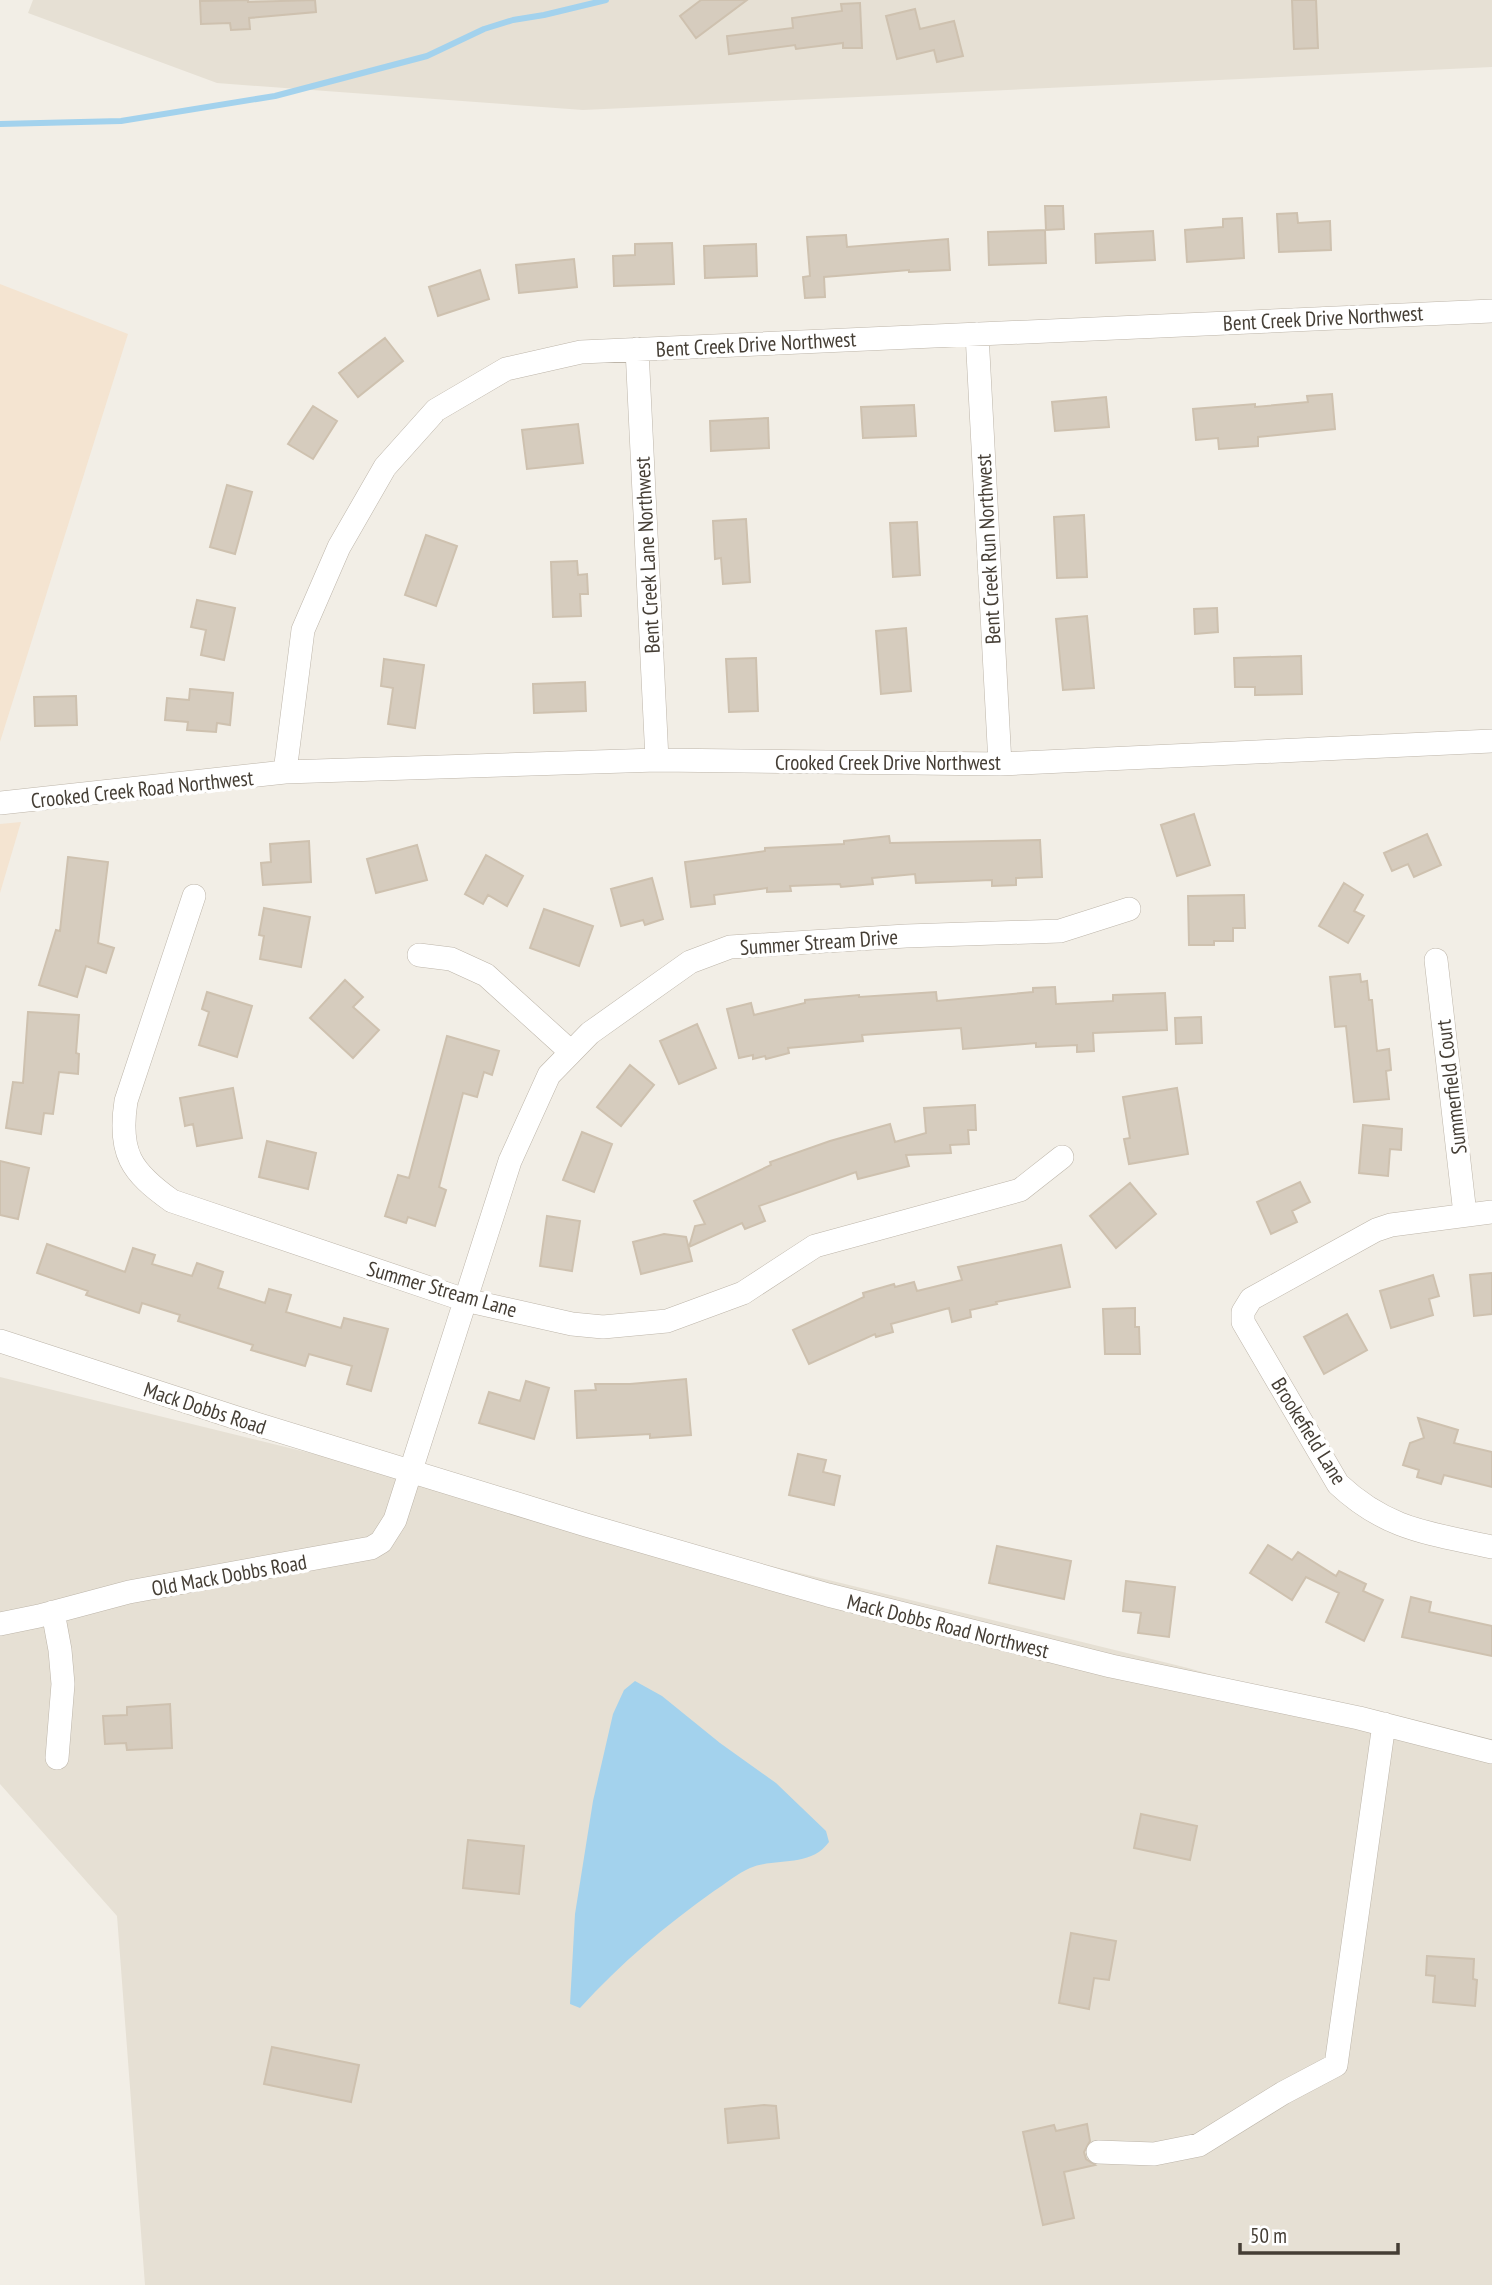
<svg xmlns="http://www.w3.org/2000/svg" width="1492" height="2285" font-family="'PT Sans Narrow',sans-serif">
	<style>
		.residential { fill: #e6e0d4 }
		.commercial { fill: #f4e4d1 }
		.water { fill: #a3d2ed }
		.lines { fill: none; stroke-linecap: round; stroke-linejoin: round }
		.stream { stroke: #a3d2ed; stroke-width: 6 }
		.building { fill: #d6ccbe; stroke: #cec1af; stroke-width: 2 }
		.minor-casing { stroke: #bdb5a9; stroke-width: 24 }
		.minor { stroke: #fff; stroke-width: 23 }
		.labels { text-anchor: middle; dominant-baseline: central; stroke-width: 7; stroke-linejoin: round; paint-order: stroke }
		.street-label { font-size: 21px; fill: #453e35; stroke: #fff }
	</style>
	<rect width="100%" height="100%" fill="#f2eee6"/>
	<path class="residential" d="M33 0H1492V67L583 110 217 83 28 13Z
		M0 1377 1188 1668 1492 1755V2285H145L117 1916 0 1784Z"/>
	<path class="commercial" d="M0 284 128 334 0 742Z
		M21 822 0 893V824Z"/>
	<path class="water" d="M635 1681 662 1696 720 1743 776 1783 826 1831 829 1842C810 1868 777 1857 750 1868 738 1873 725 1884 714 1891 666 1925 620 1964 580 2008L570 2004 575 1914 593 1801 613 1714 624 1690Z"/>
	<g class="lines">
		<path class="stream" d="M0 124 121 121 275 96 427 56 484 29 513 20 544 15 606 0"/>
	</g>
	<path class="building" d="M248 0V2L315 0 316 12 249 18 250 29 231 30 230 23 201 24 200 1Z
		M701 0H747L696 38 680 16Z
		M1292 0H1316L1318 48 1294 49Z
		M860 3 862 48H843V43L796 49 795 45 729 54 727 36 793 28 792 18 842 11 841 4Z
		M915 9 920 29 954 21 963 56 937 62 934 50 897 59 886 16Z
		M1045 206H1063L1064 229 1046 230Z
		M1297 213 1298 223 1330 221 1331 250 1279 252 1277 214Z
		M1242 218 1244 258 1187 262 1185 230 1223 227V219Z
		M1045 230 1046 263 989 265 988 232Z
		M1153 231 1155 260 1096 263 1095 234Z
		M846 235 847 247 948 239 950 270 909 272V270L824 277 825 297 805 298 803 277 810 276 807 237Z
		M672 243 674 284 614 286 613 256 635 255V244Z
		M756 244 757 276 705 278 704 246Z
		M574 259 577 287 519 293 516 265Z
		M480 270 489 299 438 316 429 287Z
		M385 338 403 361 358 397 339 373Z
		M1332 394 1335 429 1258 437V446L1219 449 1218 438 1196 440 1193 409 1255 404V407L1308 402 1307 396Z
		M1106 397 1109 427 1055 431 1052 402Z
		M914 405 916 436 863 438 861 407Z
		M313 406 337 421 313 459 288 444Z
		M768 418 769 448 711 451 710 421Z
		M578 424 583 463 527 469 522 430Z
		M227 485 252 492 235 554 210 547Z
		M1084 515 1087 577 1057 578 1054 517Z
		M746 519 750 582 723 584 721 558 715 559 713 521Z
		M917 522 920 575 893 577 890 523Z
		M426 535 457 546 436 606 405 595Z
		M577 561 578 575 587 574 588 594H580L581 616 553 617 551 562Z
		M197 600 235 608 224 660 201 655 206 630 191 627Z
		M1217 608 1218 632 1195 634 1194 609Z
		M1087 616 1094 688 1063 690 1056 619Z
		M906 628 911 691 881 694 876 631Z
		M1301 656 1302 694 1255 695V687H1235L1234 658Z
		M756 658 758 711 729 712 726 659Z
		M384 659 424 665 415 728 388 724 393 688 381 686Z
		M585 682 586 711 534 713 533 684Z
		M190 689 233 693 230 725 217 723 216 732 187 730 188 722 165 720 167 698 189 700Z
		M76 696 77 725 35 726 34 697Z
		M1194 814 1210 865 1177 876 1161 825Z
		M1427 834 1441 865 1414 877 1408 864 1392 871 1384 853Z
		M889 836 890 843 1040 840 1042 877 1016 878V885L992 886V880L916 883 915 874 872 878 873 884 841 887 840 884 790 886 791 891 767 892V888L714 895 715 904 691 907 685 862 765 851V848L844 844V841Z
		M309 841 311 882 263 885 261 863 271 862 270 844Z
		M417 845 427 880 376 893 367 859Z
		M486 855 523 876 507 906 488 895 483 904 465 894Z
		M68 857 108 862 98 943 114 948 106 973 86 966 77 997 39 985 56 930 60 931Z
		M652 878 663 919 645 925 643 920 621 926 611 889Z
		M1344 883 1363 895 1354 911 1364 916 1348 943 1319 926Z
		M1244 895 1245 928H1233V941H1214V945H1189L1188 896Z
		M264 908 310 917 301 967 260 959 264 936 259 935Z
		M544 909 593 926 579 966 530 948Z
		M1360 974 1361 982 1367 981 1369 1000H1372L1377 1051 1389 1049 1391 1070 1386 1071 1389 1099 1354 1102 1346 1026 1335 1027 1330 977Z
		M345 980 363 997 353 1007 379 1030 353 1058 310 1018Z
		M1055 987 1056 1004 1113 1001V995L1165 993 1167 1030 1093 1033 1094 1051 1077 1052V1045L1036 1047V1043L963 1049 961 1028 862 1035 863 1041 788 1048 789 1053 766 1059 765 1056 753 1059V1055L739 1058 727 1009 751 1003 754 1015 805 1003V1000L859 995V997L936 992 937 1001 1033 992V988Z
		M207 992 252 1006 237 1057 199 1045 209 1012 202 1009Z
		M28 1012 79 1015 76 1053 79 1054 78 1074 59 1072 53 1114 44 1113 41 1134 6 1128 13 1082 23 1083Z
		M1201 1017 1202 1043 1176 1044 1175 1018Z
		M697 1024 716 1068 679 1084 660 1041Z
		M447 1036 499 1051 492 1075 484 1072 477 1097 463 1093 439 1187 446 1190 435 1226 408 1217 406 1223 385 1216 398 1175 409 1178Z
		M630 1065 654 1085 621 1126 597 1107Z
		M233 1088 242 1138 197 1146 193 1124 185 1126 180 1098Z
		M1177 1088 1188 1154 1129 1164 1124 1139 1130 1138 1123 1097Z
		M975 1105 976 1130H968L969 1144 950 1145 951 1153 906 1155 909 1166 858 1179 856 1172 759 1206 765 1221 745 1229 742 1223 689 1247 695 1226 705 1224 694 1201 771 1165 770 1162 830 1141 890 1124 895 1142 926 1133 924 1108Z
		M1363 1125 1402 1129 1401 1150 1390 1149 1388 1176 1359 1173Z
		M582 1132 612 1144 594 1192 563 1180Z
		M267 1141 316 1153 308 1189 259 1177Z
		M0 1161 29 1168 18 1219 0 1215Z
		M1300 1182 1310 1202 1292 1211 1297 1222 1271 1234 1257 1202Z
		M1130 1183 1156 1214 1116 1248 1090 1216Z
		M547 1216 580 1221 572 1271 540 1266Z
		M664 1234 686 1237 692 1261 641 1274 633 1242Z
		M47 1244 125 1272 133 1248 155 1255 152 1264 192 1276 197 1263 223 1272 218 1288 265 1303 269 1289 291 1295 286 1312 341 1328 344 1318 388 1329 371 1391 347 1384 352 1366 309 1354 305 1366 251 1350 253 1345 178 1321 180 1315 142 1303 139 1313 86 1295 88 1291 37 1273Z
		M1061 1245 1070 1287 996 1302 997 1304 970 1310 971 1317 952 1322 949 1308 891 1324 893 1332 876 1337 875 1334 809 1364 793 1330 864 1297 863 1293 894 1284 895 1287 914 1282 917 1291 962 1280 958 1267Z
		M1492 1273V1314L1474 1316 1470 1275Z
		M1433 1275 1439 1296 1429 1299 1433 1315 1391 1328 1380 1291Z
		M1135 1308V1327H1139L1140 1354H1105L1103 1309Z
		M1347 1314 1367 1350 1324 1374 1304 1337Z
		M686 1379 691 1435 650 1438V1434L577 1438 575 1391 596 1390 595 1384H630Z
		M526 1381 549 1388 534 1439 479 1423 489 1392 520 1401Z
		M1418 1418 1458 1430 1454 1443 1492 1452V1487L1444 1475 1441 1484 1417 1477 1419 1470 1403 1465 1410 1443 1424 1438Z
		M798 1454 826 1460 823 1472 840 1476 834 1505 789 1495Z
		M1268 1545 1292 1560 1298 1552 1336 1576 1339 1571 1366 1584 1363 1591 1383 1600 1364 1641 1326 1622 1339 1593 1306 1577 1292 1600 1250 1573Z
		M997 1546 1071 1561 1064 1599 989 1583Z
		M1126 1581 1175 1587 1169 1637 1138 1633 1141 1613 1123 1611Z
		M1411 1597 1431 1602 1429 1612 1492 1626V1656L1402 1637Z
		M170 1704 172 1748 127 1750 126 1743 105 1744 103 1716 127 1715V1707Z
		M1141 1814 1197 1826 1190 1860 1134 1848Z
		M468 1840 524 1846 519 1894 463 1888Z
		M1071 1933 1116 1941 1109 1980 1094 1978 1089 2009 1059 2003Z
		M1427 1956 1474 1959 1473 1979 1477 1980 1475 2006 1433 2002 1435 1976 1426 1975Z
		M272 2047 359 2065 351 2102 264 2084Z
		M764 2105 776 2106 779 2138 728 2143 725 2109Z
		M1087 2124 1090 2141 1084 2152 1086 2159 1095 2165 1064 2172 1074 2218 1043 2225 1023 2132 1054 2125 1056 2131Z"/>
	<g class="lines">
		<defs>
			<path id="minor" d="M977 334 1000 764
				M637 349 657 760
				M285 772 303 630 339 547 385 467 436 410 506 369 581 352 1492 311
				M0 803 285 772 657 760 1000 764 1492 741
				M194 896 126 1101C118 1153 131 1172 172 1201L465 1300 572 1324 603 1327 667 1321 743 1293 815 1246 1020 1190 1062 1157
				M419 955 451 959 486 975 571 1052
				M1436 960 1465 1214
				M1492 1212 1391 1225 1376 1230 1251 1299 1243 1312V1322L1338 1484C1387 1530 1429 1533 1492 1547
				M0 1341 237 1418 586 1525 828 1595 1111 1666 1359 1718 1492 1752
				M53 1612 60 1650 63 1684 57 1758
				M0 1624 39 1616 129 1592 371 1548 381 1542 395 1520 510 1161 549 1075 590 1033 690 962 730 947 906 936 1060 931 1129 909
				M1098 2152 1154 2154 1199 2145 1283 2093 1336 2065 1384 1724"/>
		</defs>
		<use href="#minor" class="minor-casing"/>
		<use href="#minor" class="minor"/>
	</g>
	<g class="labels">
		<g class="street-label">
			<text transform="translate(1323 318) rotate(-3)">Bent Creek Drive Northwest</text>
			<text transform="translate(756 344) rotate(-3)">Bent Creek Drive Northwest</text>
			<text transform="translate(988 549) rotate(-93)">Bent Creek Run Northwest</text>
			<text transform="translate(647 555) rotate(-93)">Bent Creek Lane Northwest</text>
			<text x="888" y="762">Crooked Creek Drive Northwest</text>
			<text transform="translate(142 789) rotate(-6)">Crooked Creek Road Northwest</text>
			<text transform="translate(819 942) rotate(-4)">Summer Stream Drive</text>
			<text transform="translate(1451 1087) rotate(-97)">Summerfield Court</text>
			<text transform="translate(442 1289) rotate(16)">Summer Stream Lane</text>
			<text transform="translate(205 1408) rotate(18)">Mack Dobbs Road</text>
			<text transform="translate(1309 1431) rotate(58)">Brookefield Lane</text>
			<text transform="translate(229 1575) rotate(-10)">Old Mack Dobbs Road</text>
			<text transform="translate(948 1626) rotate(14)">Mack Dobbs Road Northwest</text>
		</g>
	</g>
	<path d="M1240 2243v10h158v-10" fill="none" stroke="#453e35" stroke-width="3.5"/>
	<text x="1250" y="2243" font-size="21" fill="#453e35" stroke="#ffffff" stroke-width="5" paint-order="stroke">50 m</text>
</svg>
